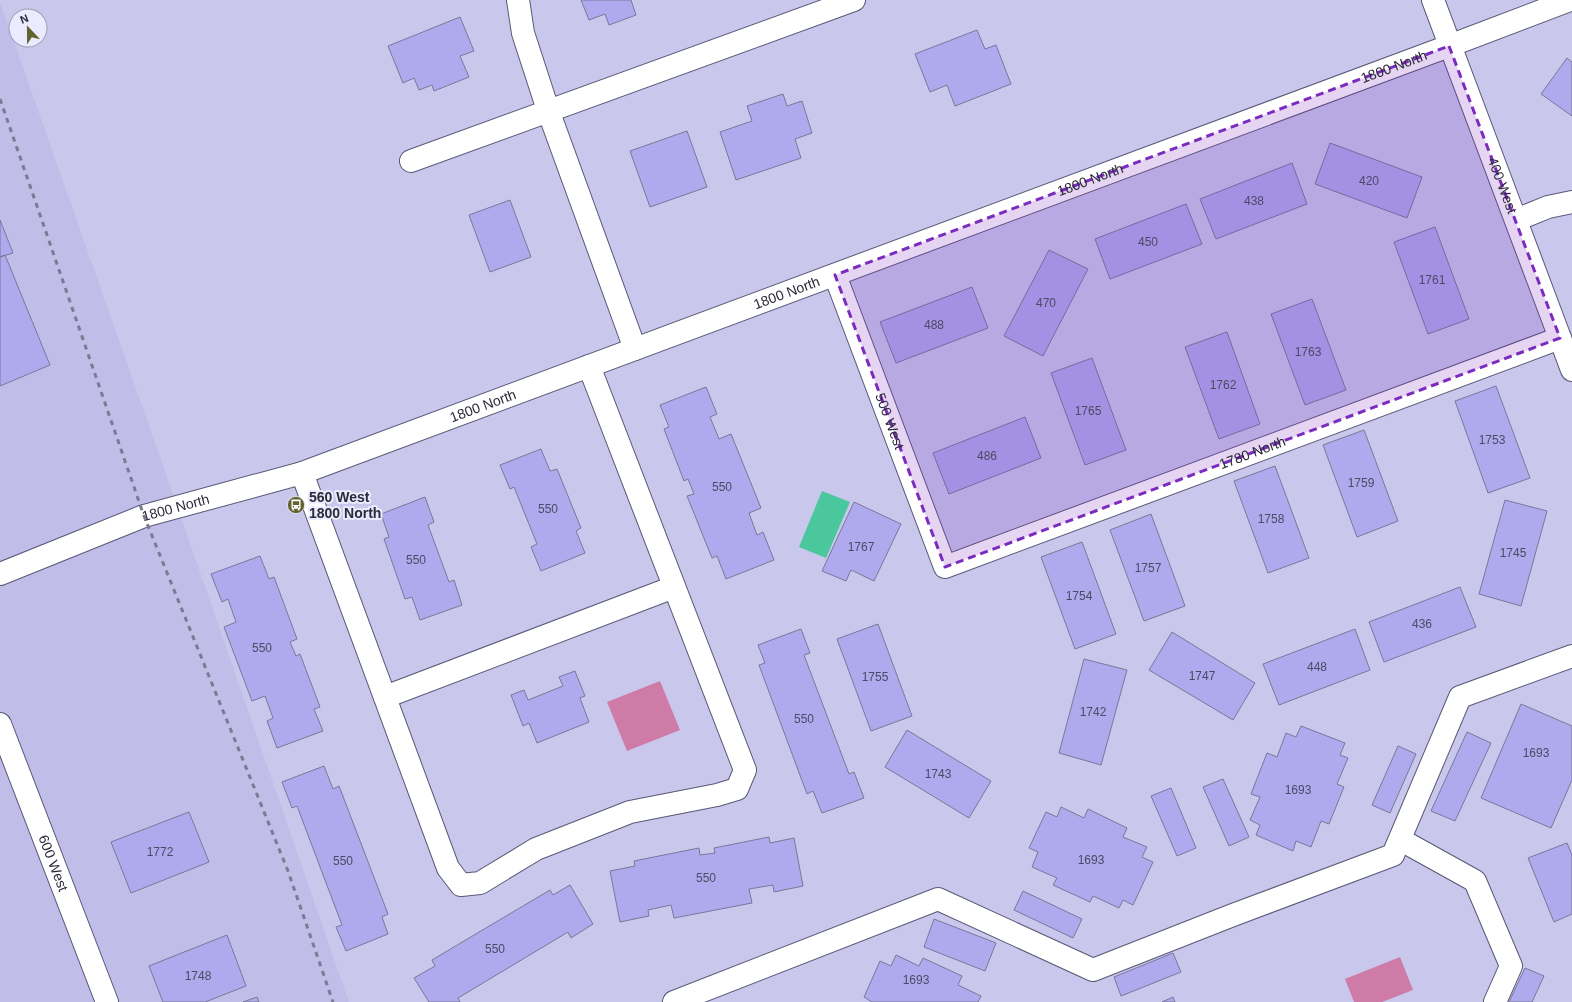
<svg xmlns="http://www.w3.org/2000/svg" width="1572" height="1002" font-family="Helvetica,sans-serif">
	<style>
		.built { fill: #c0bee9 }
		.green { fill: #cf7ba8 }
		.water { fill: #4ac79d }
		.building { fill: #aeaaed; stroke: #797799 }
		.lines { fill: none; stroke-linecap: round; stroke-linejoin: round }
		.minor-casing { stroke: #595776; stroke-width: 24 }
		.minor { stroke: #fff; stroke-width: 22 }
		.rail { stroke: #7b7a93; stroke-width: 3; stroke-dasharray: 5 5; stroke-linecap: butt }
		.marked { fill: #7b2cbf; fill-opacity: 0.2; stroke: #7b2cbf; stroke-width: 3; stroke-dasharray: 8 5; stroke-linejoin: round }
		.labels { text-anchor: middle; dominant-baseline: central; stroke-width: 4; stroke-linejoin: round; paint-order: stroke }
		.number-label { font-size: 12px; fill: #4c4a65 }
		.street-label { font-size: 14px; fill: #2b2a38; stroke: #ebeafe }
		.poi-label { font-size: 14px; font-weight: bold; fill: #2b2a38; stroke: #ebeafe; text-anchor: start }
	</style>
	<rect width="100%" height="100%" fill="#c9c8ec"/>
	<path class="built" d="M0 2 165 471 349 1002H0Z"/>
	<path class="green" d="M660 681 680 730 627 751 607 702Z
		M1400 957 1413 990 1382 1002H1354L1345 979Z"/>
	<path class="water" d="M822 491 850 502 826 558 799 547Z"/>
	<path class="building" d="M581 0H631L636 15 609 25 605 14 589 20Z
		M460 17 474 51 460 56 469 77 434 91 432 85 419 90 414 78 403 83 388 46Z
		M977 30 985 49 996 45 1011 84 955 106 947 85 930 92 915 54Z
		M1567 58 1572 62V116L1541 94Z
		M783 94 787 106 802 101 812 133 795 139 801 158 736 180 720 132 752 121 747 106Z
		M687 131 707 187 650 207 630 151Z
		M1330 143 1422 177 1407 218 1315 184Z
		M1292 163 1307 204 1216 239 1200 199Z
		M510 200 531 257 490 272 469 215Z
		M1186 204 1202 244 1110 279 1095 239Z
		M0 220 13 253 0 257Z
		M1435 227 1469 319 1428 334 1394 242Z
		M1049 250 1088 269 1043 356 1004 336Z
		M5 255 50 365 0 386V257Z
		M972 287 988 328 896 363 880 322Z
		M1312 299 1346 390 1305 405 1271 314Z
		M1227 332 1260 424 1219 439 1185 347Z
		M1092 358 1126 450 1085 465 1051 373Z
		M1496 386 1530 478 1488 493 1455 401Z
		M706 387 717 414 710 417 719 439 731 434 761 508 749 513 757 535 763 532 774 560 726 579 717 556 712 558 687 496 694 494 688 479 684 481 664 429 669 427 660 405Z
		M1025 417 1041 458 949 494 933 453Z
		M1364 430 1398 521 1357 537 1323 445Z
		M541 449 550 471 557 469 581 528 576 531 585 553 541 571 531 547 537 544 514 487 510 489 500 465Z
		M1275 466 1309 558 1268 573 1234 481Z
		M425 497 434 522 428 525 449 582 454 580 462 605 420 620 412 597 405 599 384 539 389 537 381 514Z
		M1505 500 1547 511 1521 606 1479 594Z
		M854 502 901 524 874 581 851 570 846 581 822 571Z
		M1151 514 1185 606 1144 621 1110 530Z
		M1082 542 1116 634 1075 649 1041 557Z
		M260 556 269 579 274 577 297 639 290 642 296 656 300 654 320 707 314 709 323 731 277 748 267 721 273 718 265 696 252 701 224 627 236 622 228 599 222 602 211 574Z
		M1460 587 1476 627 1384 662 1369 622Z
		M878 624 912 716 871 731 837 639Z
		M801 629 810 653 804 655 849 774 854 772 864 798 822 813 813 791 807 794 759 665 765 663 758 645Z
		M1355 629 1370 670 1279 705 1263 664Z
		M1172 632 1255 683 1233 720 1149 670Z
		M1084 659 1127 670 1101 765 1059 753Z
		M575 671 585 696 580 698 589 722 537 743 529 723 523 726 511 695 524 690 528 700 563 686 559 677Z
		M1521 704 1572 726V780L1551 828 1481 798Z
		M1301 726 1345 743 1340 755 1348 758 1337 784 1344 787 1329 824 1321 821 1311 847 1296 841 1293 851 1256 835 1260 825 1250 820 1260 797 1251 794 1267 753 1277 757 1286 733 1296 737Z
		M907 730 991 781 969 818 885 767Z
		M1467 732 1491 743 1455 821 1431 811Z
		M1398 746 1416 754 1390 813 1372 805Z
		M324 766 333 789 339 786 388 914 382 917 388 934 346 951 336 927 342 925 297 806 292 808 282 782Z
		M1223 779 1249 837 1229 846 1203 787Z
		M1171 788 1196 848 1177 856 1151 796Z
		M1061 807 1084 818 1088 809 1127 828 1123 837 1147 847 1142 857 1153 862 1133 905 1123 900 1119 908 1093 896 1090 902 1053 885 1057 878 1032 867 1038 852 1029 848 1046 812 1057 817Z
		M189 812 209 862 131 893 111 842Z
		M769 837 770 843 794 838 803 886 774 892 773 885 749 889 752 903 674 918 671 905 648 910 649 916 620 922 610 871 635 866 634 861 699 848 700 855 715 853 714 848Z
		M1567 843 1572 855V914L1554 922 1528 858Z
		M570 885 593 924 571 938 568 932 458 998 460 1002H429L414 978 435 966 432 960 550 890 553 895Z
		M1023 891 1082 919 1073 938 1014 910Z
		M934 919 996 943 985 971 924 947Z
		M227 935 246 986 205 1002H163L149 966Z
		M1173 953 1181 972 1121 996 1114 977Z
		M896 955 919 966 923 958 962 976 958 985 981 996 978 1002H872L864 997 880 961 891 966Z
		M1525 968 1544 976 1532 1002H1509Z
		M257 997 259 1002H243Z
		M1173 997 1175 1002H1162Z"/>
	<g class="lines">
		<defs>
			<g id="minor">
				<path d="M518 0 523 33 548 110 635 349"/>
				<path id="s1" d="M1433 0 1572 370"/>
				<path d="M411 161 854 0"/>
				<path d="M1516 220 1548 207 1572 202"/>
				<path id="s2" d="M835 275 945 567 1560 338"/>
				<path d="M302 473 448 868 461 885 480 883 536 849 630 812 717 795 737 789 745 770 589 366"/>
				<path id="s3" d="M0 574 144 516 302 473 1449 46 1570 0"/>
				<path d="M385 697 674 587"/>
				<path id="s4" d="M0 724 107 1002"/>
				<path d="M1401 840 1475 881 1511 966 1495 1002"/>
				<path d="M674 1002 938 899 1093 970 1233 915 1393 855 1460 697 1572 656"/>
			</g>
		</defs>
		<use href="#minor" class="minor-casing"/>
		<use href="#minor" class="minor"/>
		<path class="rail" d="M0 99 144 516 288 871 333 1002"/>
	</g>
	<path class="marked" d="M1449 46 1560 338 945 567 835 275Z"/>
	<defs>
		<symbol id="bus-disc" viewBox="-11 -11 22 22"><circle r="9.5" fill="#63622e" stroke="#ebeafe"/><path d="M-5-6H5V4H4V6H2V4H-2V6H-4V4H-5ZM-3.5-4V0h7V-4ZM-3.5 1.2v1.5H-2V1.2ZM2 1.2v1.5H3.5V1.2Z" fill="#fff"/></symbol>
	</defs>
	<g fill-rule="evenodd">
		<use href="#bus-disc" x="286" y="495" width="20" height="20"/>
	</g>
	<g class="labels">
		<g class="number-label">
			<text x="1369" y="181">420</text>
			<text x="1254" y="201">438</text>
			<text x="1148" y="242">450</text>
			<text x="1432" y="280">1761</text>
			<text x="1046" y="303">470</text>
			<text x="934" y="325">488</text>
			<text x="1308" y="352">1763</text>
			<text x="1223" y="385">1762</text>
			<text x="1088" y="411">1765</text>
			<text x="1492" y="440">1753</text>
			<text x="987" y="456">486</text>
			<text x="1361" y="483">1759</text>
			<text x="722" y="487">550</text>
			<text x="548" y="509">550</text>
			<text x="1271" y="519">1758</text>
			<text x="861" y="547">1767</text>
			<text x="1513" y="553">1745</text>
			<text x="416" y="560">550</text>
			<text x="1148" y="568">1757</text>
			<text x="1079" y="596">1754</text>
			<text x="1422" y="624">436</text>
			<text x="262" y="648">550</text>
			<text x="1317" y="667">448</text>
			<text x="1202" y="676">1747</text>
			<text x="875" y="677">1755</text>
			<text x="1093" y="712">1742</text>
			<text x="804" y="719">550</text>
			<text x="1536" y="753">1693</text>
			<text x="938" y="774">1743</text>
			<text x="1298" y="790">1693</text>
			<text x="160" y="852">1772</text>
			<text x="1091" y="860">1693</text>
			<text x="343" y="861">550</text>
			<text x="706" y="878">550</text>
			<text x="495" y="949">550</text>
			<text x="198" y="976">1748</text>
			<text x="916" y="980">1693</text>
		</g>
		<g class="street-label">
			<text stroke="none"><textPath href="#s3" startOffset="1484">1800 North</textPath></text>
			<text stroke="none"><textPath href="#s3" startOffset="1160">1800 North</textPath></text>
			<text stroke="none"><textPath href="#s1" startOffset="198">400 West</textPath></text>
			<text stroke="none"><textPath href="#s3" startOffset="836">1800 North</textPath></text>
			<text stroke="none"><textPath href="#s3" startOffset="512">1800 North</textPath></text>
			<text stroke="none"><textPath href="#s2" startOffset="156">500 West</textPath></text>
			<text stroke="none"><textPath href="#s2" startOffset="640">1780 North</textPath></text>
			<text stroke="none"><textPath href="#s3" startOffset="188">1800 North</textPath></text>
			<text stroke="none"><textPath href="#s4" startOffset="149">600 West</textPath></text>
		</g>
		<g class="poi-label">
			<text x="309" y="497">560 West<tspan x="309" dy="16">1800 North</tspan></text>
		</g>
	</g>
	<g transform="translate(28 28) rotate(338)"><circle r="19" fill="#ebeafe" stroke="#9e9daf"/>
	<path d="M0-3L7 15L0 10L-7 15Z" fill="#63622e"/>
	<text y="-6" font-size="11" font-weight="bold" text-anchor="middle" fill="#2b2a38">N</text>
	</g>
</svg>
